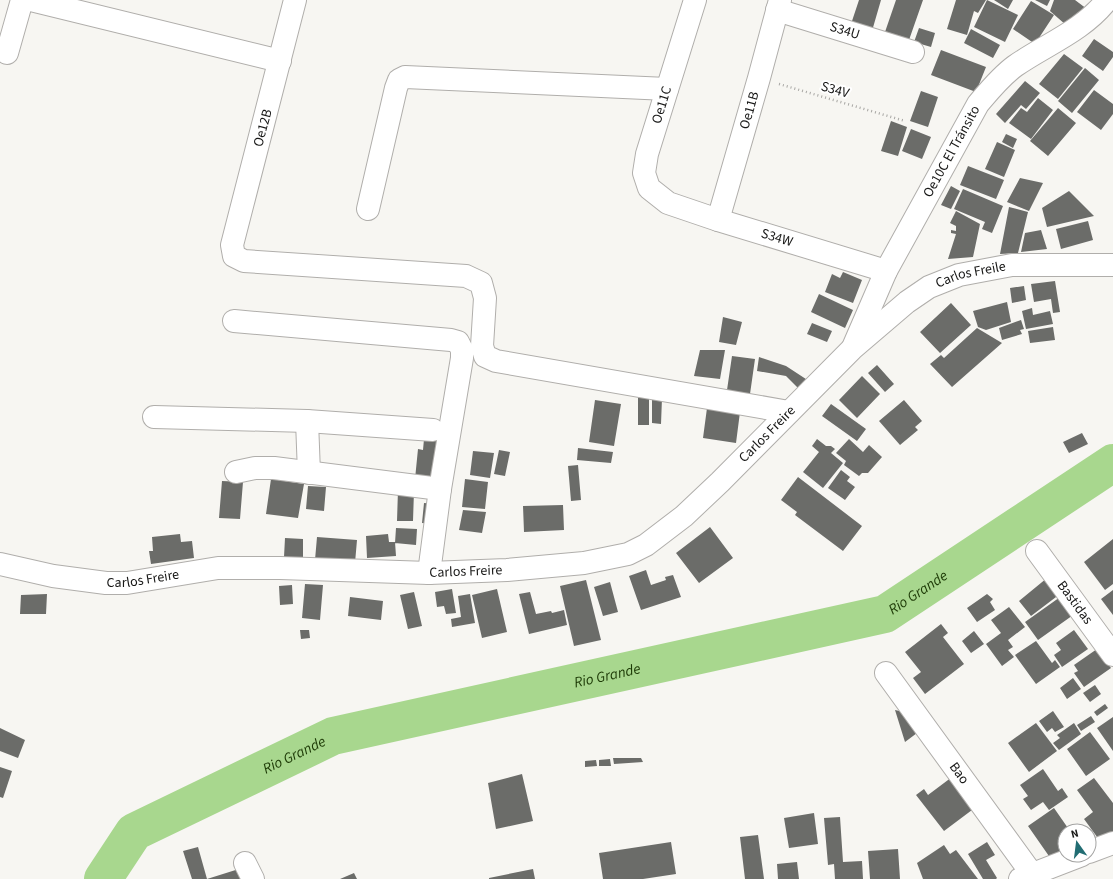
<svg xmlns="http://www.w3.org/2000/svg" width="1113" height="879" font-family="'Source Sans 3',sans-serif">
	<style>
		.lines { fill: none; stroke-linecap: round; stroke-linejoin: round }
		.river { stroke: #a8d78e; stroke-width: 38 }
		.building { fill: #6b6c69 }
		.minor-casing { stroke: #b0aeab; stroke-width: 24 }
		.path { stroke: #a8a7a4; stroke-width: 2.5; stroke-dasharray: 1 3; stroke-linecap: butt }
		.minor { stroke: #fff; stroke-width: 22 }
		.labels { text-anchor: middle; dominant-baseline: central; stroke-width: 4; stroke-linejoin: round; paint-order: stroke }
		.street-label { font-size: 14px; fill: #181817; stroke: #fff }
		.water-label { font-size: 15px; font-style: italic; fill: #1d3a06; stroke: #fff }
	</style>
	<rect width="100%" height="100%" fill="#f7f6f2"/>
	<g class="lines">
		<path class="river" id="s1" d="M103 879 134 832 333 736 885 614 1113 463"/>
	</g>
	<path class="building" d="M859 0H881L872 31 851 24Z
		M896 0H923L909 40 885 32Z
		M956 0H986L978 13 974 11 967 35 947 29Z
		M987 0 1018 15 1005 42 974 27Z
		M994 0H1013L1008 9Z
		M1035 0H1050L1047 6Z
		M1054 0H1075L1087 9 1066 25 1050 11Z
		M1031 1 1054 15 1035 44 1013 29Z
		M919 28 935 33 931 47 914 42Z
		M971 29 1000 45 993 58 964 43Z
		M1094 39 1113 52V57L1103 71 1082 56Z
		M941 50 986 67 976 92 931 75Z
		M1064 54 1083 68 1058 99 1039 84Z
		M1085 68 1099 80 1072 113 1058 101Z
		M1025 81 1040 93 1026 109 1021 105 1005 123 996 114Z
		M1094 90 1113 104V114L1101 130 1077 112Z
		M921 91 938 97 928 127 910 121Z
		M1038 98 1053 110 1031 139 1009 123 1021 108 1027 112Z
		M1058 108 1076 123 1048 156 1030 141Z
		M891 121 907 127 898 156 881 151Z
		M911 129 931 137 922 159 902 151Z
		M1006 134 1017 139 1013 148 1002 142Z
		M997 142 1015 150 1004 177 985 169Z
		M968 166 1004 180 996 199 960 185Z
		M1020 178 1043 183 1029 211 1007 202Z
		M951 186 960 191 951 209 941 205Z
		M963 189 1003 206 992 233 982 229 985 222 954 209Z
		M1069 191 1094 216 1047 227 1042 208Z
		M1009 207 1028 212 1018 253 1000 254Z
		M956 211 980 224 973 257 948 259 956 234 951 233V230L956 231V226L950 223Z
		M1088 221 1093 240 1061 249 1056 229Z
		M1041 230 1047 249 1021 252 1025 233Z
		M843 272 862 280 853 303 825 292 832 274 840 278Z
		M1055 281 1060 312 1053 313 1051 299 1034 302 1031 284Z
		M1024 286 1026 300 1012 303 1010 288Z
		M819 294 853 310 845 328 811 312Z
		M1007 302 1011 322 986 330 978 327 973 311Z
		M951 303 971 325 940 353 920 332Z
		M1032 308 1033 315 1050 311 1053 324 1026 329 1022 311Z
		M723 317 742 322 736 345 719 342Z
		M1021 320 1024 329 1020 330 1022 334 1002 340 999 328Z
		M812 323 832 331 827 342 807 334Z
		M1053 327 1055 340 1030 343 1028 331Z
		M977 328 1002 343 952 387 930 364 941 355 944 358Z
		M700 350H725L720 379 694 376Z
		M732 356 755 359 750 394 727 390Z
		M759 357 786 366 812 383 804 394 786 376 757 371Z
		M877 365 894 384 885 392 868 373Z
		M862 376 880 394 857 418 839 400Z
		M649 397V425H638V398Z
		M652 398H662L661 424 652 423Z
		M595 400 621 404 614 446 589 442Z
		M904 400 922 421 915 427 918 430 900 445 879 421Z
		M831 404 866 429 857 441 822 416Z
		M707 408 740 412 736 443 703 438Z
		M1082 433 1088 444 1069 453 1063 442Z
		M424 439 442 440 439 481 415 479 418 449 423 450Z
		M817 439 826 446H831L835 449 831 453 843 463 823 488 803 472 819 452 812 446Z
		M849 439 863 452 869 445 882 457 868 473H862L859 476 844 465 846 461 836 453Z
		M578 448 613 452 611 463 577 460Z
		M499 450 510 452 505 476 494 474Z
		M473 451 494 453 490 478 470 475Z
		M578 465 581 500 571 501 568 466Z
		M841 470 850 477 847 481 855 487 845 500 828 488Z
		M798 477 862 526 843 551 795 515 797 512 781 500Z
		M271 479 304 484 298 518 266 514Z
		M465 479 488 482 485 509 462 507Z
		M222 481 243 482 240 519 219 518Z
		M308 486 326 487 324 511 306 509Z
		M398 490 414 491 413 521H397Z
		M424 503 435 504 434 524 422 523Z
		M563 505 564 530 524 532 523 506Z
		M463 510 486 512 482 533 459 530Z
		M710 527 733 558 699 583 676 553Z
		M396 528 417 529 416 545 395 543Z
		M180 534 181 542 192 541 194 558 151 564 149 551H153L152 537Z
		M388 534 389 542H395L396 556 367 558 366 536Z
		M317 537 357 540 355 563 315 560Z
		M285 538 303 539V558L284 557Z
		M1113 539V584L1105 590 1084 562Z
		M646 570 651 585 666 580 665 577 673 575 681 597 641 610 629 576Z
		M1047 578 1060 594 1031 616 1019 601Z
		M586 580 601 640 574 646 560 586Z
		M610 582 618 612 603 616 594 587Z
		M305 584 323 585 320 620 302 618Z
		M292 585 293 604 280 605 279 586Z
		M452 589 456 613 446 614 444 606 437 607 435 592Z
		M497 589 507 632 482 638 472 595Z
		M1113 590V615L1101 599Z
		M414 592 422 626 408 629 400 595Z
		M530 592 536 614 551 611 552 613 564 610 567 625 529 634 519 594Z
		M47 594 46 614H20L21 595Z
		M470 594 475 623 452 627 451 619 461 617 458 596Z
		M987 594 993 599 990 602 995 610 977 622 967 608Z
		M1063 595 1076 613 1038 640 1025 622Z
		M350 597 383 601 381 620 348 616Z
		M1009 607 1025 627 1008 640 1013 647 1008 650 1014 657 1002 666 986 644 1001 633 991 620Z
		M941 624 948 633 943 637 964 664 925 694 913 678 921 672 905 652Z
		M300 630H309L310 638 301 639Z
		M1074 630 1088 649 1062 667 1054 655 1061 650 1056 643Z
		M974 631 984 644 971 653 962 641Z
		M1036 641 1052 663 1055 660 1060 667 1036 684 1015 655Z
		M1097 649 1111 668 1084 687 1074 673 1078 671 1074 665Z
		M1073 678 1081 689 1067 699 1060 688Z
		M1095 685 1101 694 1090 702 1083 693Z
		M1105 704 1108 708 1097 716 1094 712Z
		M895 710 904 712 921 730 905 742Z
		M1053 711 1064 727 1055 732 1052 728 1047 732 1039 721Z
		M1091 716 1095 722 1081 731 1077 725Z
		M1113 717V751L1097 728Z
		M1036 723 1057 751 1029 772 1008 743Z
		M1074 723 1081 734 1059 750 1053 743 1060 738 1057 735Z
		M0 728 25 740 18 758 0 751Z
		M1090 732 1110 759 1086 776 1067 749Z
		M613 758H641L643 762 614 764Z
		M610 759 611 766H599V760Z
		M596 760 597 766 585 767V761Z
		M0 767 12 771 3 798 0 797Z
		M1043 769 1058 791 1062 788 1068 797 1049 810 1043 802 1031 810 1023 799 1028 796 1020 785Z
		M522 774 533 821 496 829 488 783Z
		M956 774 980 804 944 831 916 795 924 789 928 795Z
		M1094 778 1113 803V831L1100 841 1084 819 1093 812 1077 790Z
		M1054 808 1070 831H1065V850L1051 859 1028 826Z
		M814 813 818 844 789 848 784 818Z
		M840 817 843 862 862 861 863 879H835L834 864 828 865 824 818Z
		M758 835 764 879H745L740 837Z
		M671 842 676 874 643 879H603L599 853Z
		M987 842 995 855 986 860 997 878 996 879H983L968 854Z
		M944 845 950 854 956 850 978 879H923L917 863Z
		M198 847 207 879 242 868 245 879H192L183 851Z
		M898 849 900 879H870L868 851Z
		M797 862 799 879H778L777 864Z
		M533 869 535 879H489V878Z
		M354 873 357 879H340Z"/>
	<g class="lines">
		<defs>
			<g id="minor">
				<path d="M31 0 280 61"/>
				<path d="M295 0 232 245 234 256 244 261 466 276 481 283 485 298 482 346 485 356 496 361 789 412"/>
				<path id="s2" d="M695 0 647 154 644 173 649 188 668 203 718 220 886 271"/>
				<path id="s3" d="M777 10 913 52"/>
				<path d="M7 53 22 0"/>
				<path d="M368 209 396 88 399 80 405 77 667 89"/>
				<path id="s4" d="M718 220 759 78 780 0"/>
				<path d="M234 321 451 340 458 342 462 350V358L440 489 429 573"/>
				<path id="s5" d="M854 345 886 271 978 104C989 91 1000 77 1015 66 1045 45 1083 31 1107 0"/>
				<path d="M154 417 307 421 433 430"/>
				<path d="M307 421 309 473"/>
				<path d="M236 472 255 468H274L440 489"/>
				<path id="s6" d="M1037 551 1113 655"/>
				<path id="s7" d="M0 564 53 576 106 583H127L218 568H280L429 573 507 570 584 563 628 554 646 545 684 516 720 482 852 349 907 302 929 287 959 275 1012 265H1113"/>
				<path id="s8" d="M886 673 1032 874"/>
				<path d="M1089 852 1113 843"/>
				<path d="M245 863 253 879"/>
				<path d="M1020 879 1082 855"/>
			</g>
		</defs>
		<use href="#minor" class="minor-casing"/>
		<path class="path" d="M779 84 905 121"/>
		<use href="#minor" class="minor"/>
	</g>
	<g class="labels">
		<g class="street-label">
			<text stroke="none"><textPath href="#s3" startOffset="71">S34U</textPath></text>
			<text transform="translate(835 90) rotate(16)">S34V</text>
			<text transform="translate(662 105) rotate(-73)">Oe11C</text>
			<text stroke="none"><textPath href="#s4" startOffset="114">Oe11B</textPath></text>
			<text transform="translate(263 128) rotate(-75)">Oe12B</text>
			<text stroke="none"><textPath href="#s5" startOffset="217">Oe10C El Tránsito</textPath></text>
			<text stroke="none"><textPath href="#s2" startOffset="335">S34W</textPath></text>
			<text stroke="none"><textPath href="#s7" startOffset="1080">Carlos Freile</textPath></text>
			<text stroke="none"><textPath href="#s7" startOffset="817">Carlos Freire</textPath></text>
			<text stroke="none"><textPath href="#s7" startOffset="469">Carlos Freire</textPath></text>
			<text stroke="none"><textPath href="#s7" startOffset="145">Carlos Freire</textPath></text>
			<text stroke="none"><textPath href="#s6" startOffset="64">Bastidas</textPath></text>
			<text stroke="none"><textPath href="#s8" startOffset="124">Bao</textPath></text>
		</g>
		<g class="water-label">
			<text stroke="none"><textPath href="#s1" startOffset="882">Rio Grande</textPath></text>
			<text stroke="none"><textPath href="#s1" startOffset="558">Rio Grande</textPath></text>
			<text stroke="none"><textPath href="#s1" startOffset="234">Rio Grande</textPath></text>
		</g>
	</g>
	<g transform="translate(1077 843) rotate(346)"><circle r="19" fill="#ffffff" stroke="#a3a3a2"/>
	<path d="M0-3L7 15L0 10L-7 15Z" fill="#226d73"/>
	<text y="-6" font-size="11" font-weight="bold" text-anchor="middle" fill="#181817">N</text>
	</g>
</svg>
